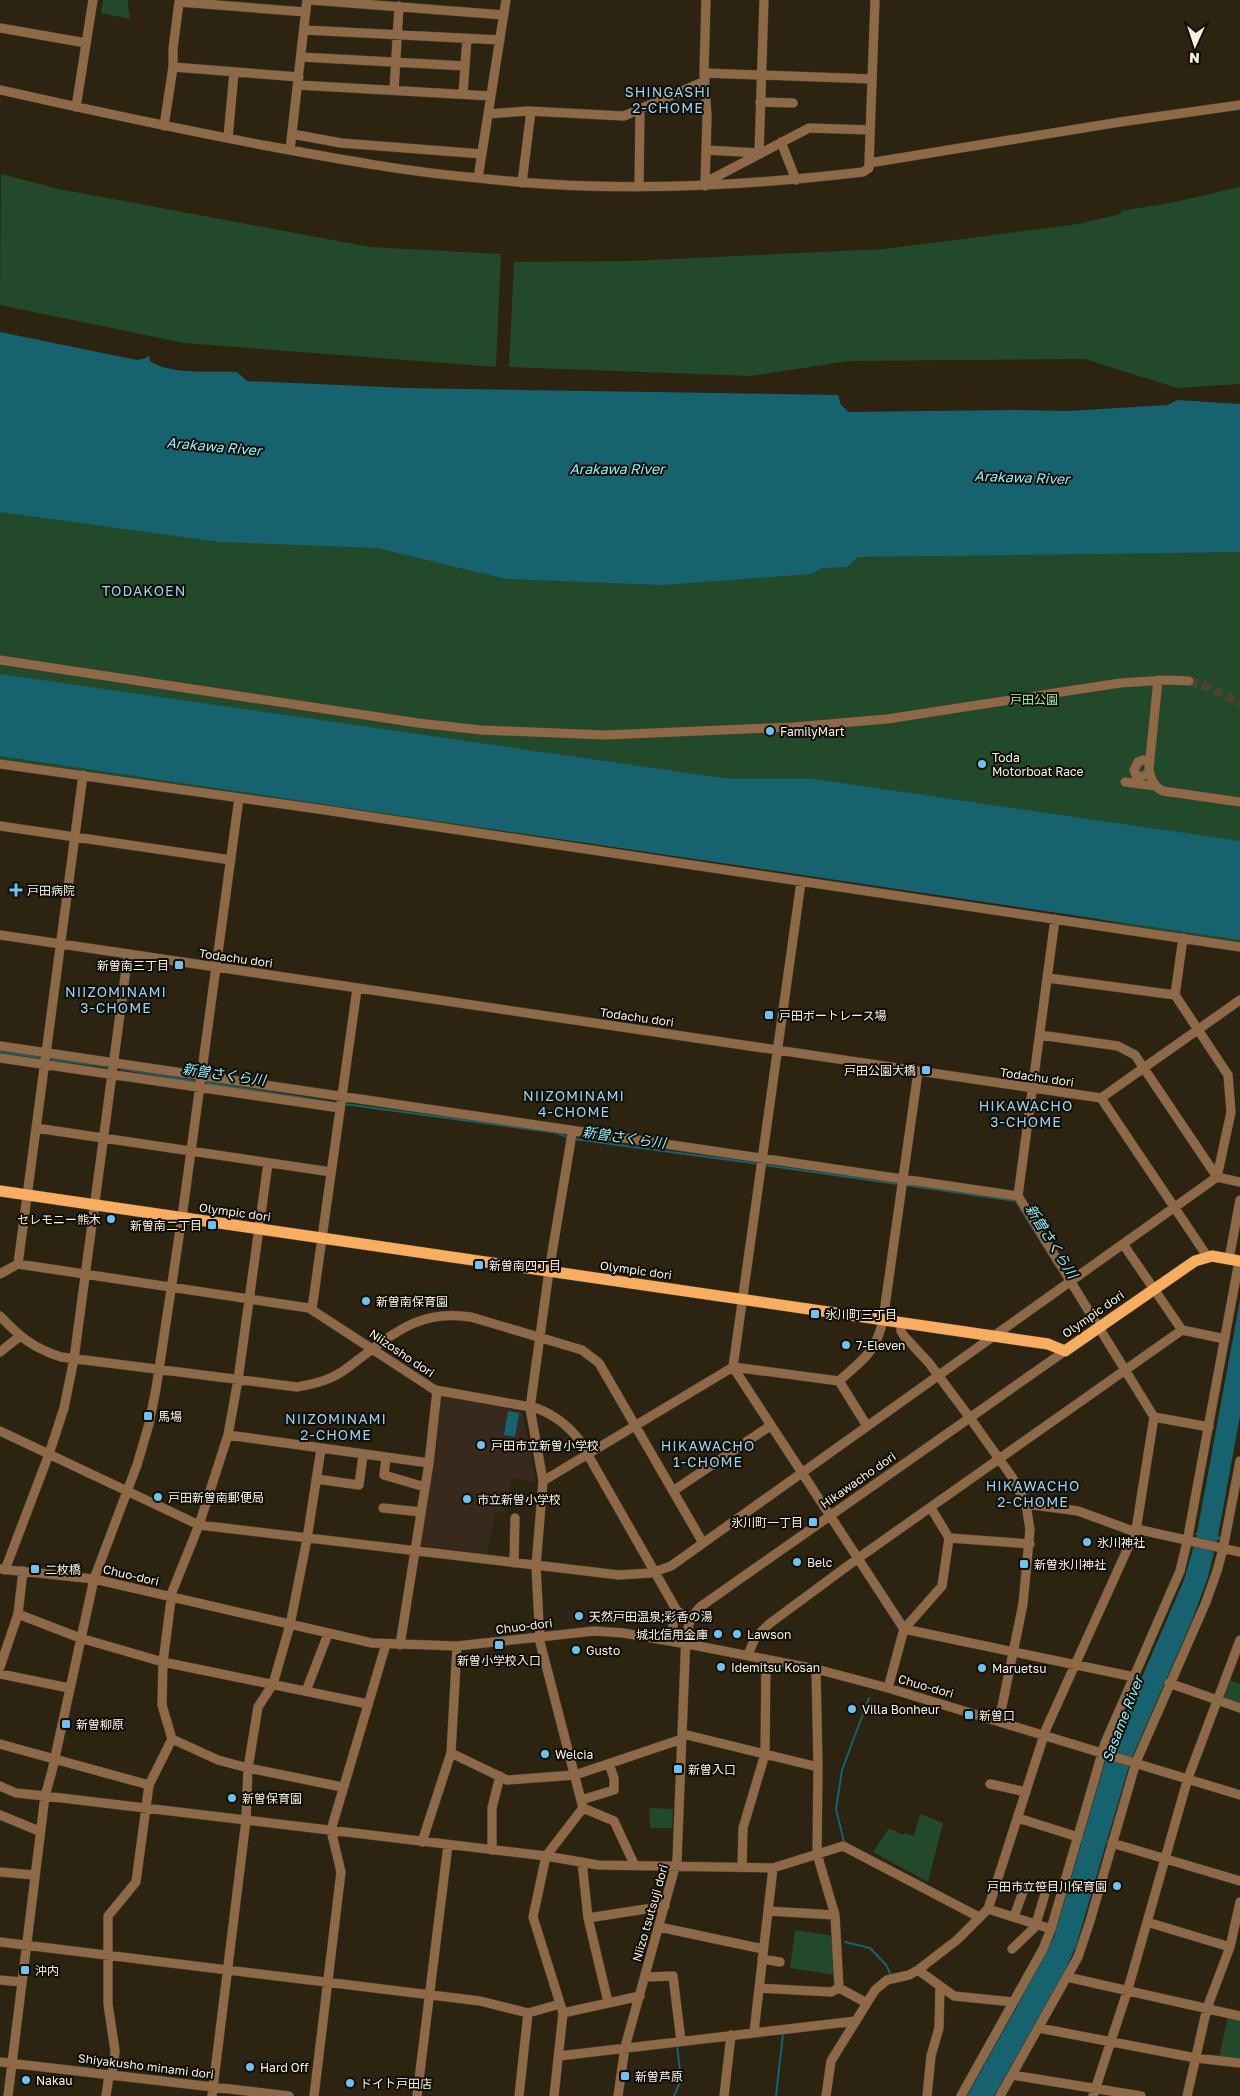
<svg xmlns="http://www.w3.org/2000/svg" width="1240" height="2096" font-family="'Golos Text','Noto Sans JP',sans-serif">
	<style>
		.education { fill: #38291d }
		.green { fill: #21492a }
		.water { fill: #16626e }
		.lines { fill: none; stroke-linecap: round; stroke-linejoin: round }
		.stream { stroke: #16626e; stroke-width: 2 }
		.minor-tunnel { stroke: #4a4330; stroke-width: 9; stroke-dasharray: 9 4.5; stroke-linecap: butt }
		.minor-casing { stroke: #48412e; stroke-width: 10 }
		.major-casing { stroke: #48412e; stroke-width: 12 }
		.minor { stroke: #8d6947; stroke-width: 9 }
		.major { stroke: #f8ad61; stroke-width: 11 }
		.poi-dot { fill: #6dc2f3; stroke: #110e06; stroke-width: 2 }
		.labels { text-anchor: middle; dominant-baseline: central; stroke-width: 4; stroke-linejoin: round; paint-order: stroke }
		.park-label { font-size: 12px; fill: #9eefad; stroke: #110e06 }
		.poi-label { font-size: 12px; fill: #f6f1e5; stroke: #110e06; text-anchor: start }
		.street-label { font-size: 12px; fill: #f6f1e5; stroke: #110e06 }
		.neighbourhood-label { font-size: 14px; letter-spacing: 1px; fill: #95d1f5; stroke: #110e06 }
		.water-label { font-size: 14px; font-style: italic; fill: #89edfd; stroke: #110e06 }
	</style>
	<rect width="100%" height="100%" fill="#2c2410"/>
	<path class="education" d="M440 1395 522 1412 536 1482 511 1478 505 1511 495 1514 487 1554 419 1545Z"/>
	<path class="green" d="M103 0H128C127 7 130 12 130 19L101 13Z
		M1 174 59 189 370 247 501 254 496 367 184 343 0 305Z
		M1240 187V384L1177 388 1085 359 849 361 750 376 509 367 514 262 628 261 884 249 1078 224 1121 214V211L1170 203Z
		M0 418 1240 499V947L1183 938 1108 921 932 887 516 833 0 761Z
		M1227 1679 1240 1684V1705L1221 1698Z
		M649 1808 673 1809 672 1828H650Z
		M920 1814 943 1823 928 1882 873 1852 889 1828 903 1835 904 1833 914 1836Z
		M795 1930 834 1936 836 1975 790 1968Z
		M1228 2015 1240 2018V2061L1219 2058Z"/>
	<path class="water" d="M0 332 137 360 146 358 149 355 150 361C169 375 213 371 237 372L247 381 408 388 838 395 841 405 849 412 1014 410 1068 411 1168 405 1177 400 1240 404V552L858 557 847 567 822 568 811 574 663 585 506 579 377 548 220 542 0 512Z
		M0 674 730 779H814L1240 841V940L0 756Z
		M1240 1300V1416L1218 1536 1221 1537V1540H1217L1208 1577 1191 1623 1130 1762 1076 1946 1077 1949 1075 1948 1064 1973 1065 1975 1062 1976 994 2096H967L1019 2003 1017 2001H1020L1054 1937 1104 1765 1184 1580 1197 1535 1194 1533H1197Z
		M508 1411 519 1413 515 1437 504 1435Z"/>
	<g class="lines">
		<path class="stream" d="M0 1052 43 1058
			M48 1059 110 1067
			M117 1068 199 1082
			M203 1082 337 1103
			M344 1104 557 1133 569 1138
			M574 1139 760 1164
			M764 1165 898 1184
			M905 1185 1016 1201 1056 1266
			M844 1842 836 1809 842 1770 869 1698
			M845 1942 870 1948 887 1966 891 1977
			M674 2096 681 2080 677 2045
			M776 2096 783 2034"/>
		<path class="minor-tunnel" d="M1189 681 1209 687 1240 704"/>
		<defs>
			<path id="minor" d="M311 0 504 15
				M875 0 869 163 1120 122 1240 105
				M0 28 86 43
				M304 30 500 40
				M301 57 465 66
				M173 67 299 77
				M704 73 872 79
				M298 85 491 96
				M0 90C89 110 178 129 268 146 338 159 408 172 478 178L506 0
				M394 90 399 6
				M463 94 467 38
				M760 102 793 103
				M76 107 93 0
				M488 114 528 111 624 116 705 81
				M164 126 173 67V49L179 2 306 12
				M292 134 341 143 482 154
				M228 138 234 72
				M781 142 796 180
				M290 150 307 0
				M706 150 759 153
				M759 153 764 0
				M478 178C607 193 735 187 863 172L869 168V163
				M522 183 531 111
				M705 186 707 116 704 73 706 0
				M705 186 708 181 809 128 870 130
				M639 187 640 109
				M0 660 418 723 481 730 605 735 794 727 887 719 1120 683 1166 680 1189 681
				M1158 680 1149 768C1150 778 1154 787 1163 791L1240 802
				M0 764 325 810 1240 947
				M1149 773 1141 777 1136 775 1134 770 1138 762 1143 760 1150 761
				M1125 782 1155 786
				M0 826 231 860
				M801 882 733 1367 904 1629 1134 1677
				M0 935 1101 1098 1240 1000
				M1175 995 1183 938
				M1040 1035 1118 1046 1135 1055 1217 1177 1240 1182
				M0 1046 1018 1196
				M0 1058 340 1108
				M1101 1098 1207 1256
				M36 1128 331 1172
				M572 1134 549 1271 530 1408 543 1481 536 1566 540 1642 583 1808 546 1856 598 1865 773 1868 843 1846 979 1917
				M268 1163 238 1380 228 1435 199 1525 172 1592 163 1662 162 1705 172 1739 218 1760 248 1768 342 1787
				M1123 1244 1182 1330 1225 1339
				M1229 1259 1240 1200
				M18 1264 83 775
				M0 1274 18 1264 309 1308 435 1390 536 1408C555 1415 568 1425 580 1441L677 1611 691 1618
				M312 1309 357 989
				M0 1316C20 1337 33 1348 61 1357L297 1387C308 1385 320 1383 330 1378 341 1374 350 1366 359 1359 397 1331 422 1309 471 1317L582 1350 599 1363 703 1543
				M901 1323V1331L904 1336 929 1363 970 1418 1012 1477 1026 1504 1030 1530 1023 1604 999 1721
				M0 1352 19 1337
				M839 1381 867 1426
				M1154 1417 1209 1427
				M0 1431 199 1525 619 1575 651 1573 671 1566 1217 1177 1231 1112 1228 1075 1175 995 1048 978
				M228 1435 429 1463
				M386 1458 384 1475 425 1487
				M316 1479 359 1485 363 1455
				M543 1481 733 1367 839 1381C862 1360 876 1353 883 1320L918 1072
				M673 1491 770 1426
				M1026 1504 1078 1511 1130 1530H1141L1240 1552
				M383 1508 421 1512
				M931 1508 949 1538 1030 1544
				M514 1563 515 1518
				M0 1569 94 1579 372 1643 457 1646 594 1631 623 1633 693 1645 816 1669 888 1688 1240 1795
				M5 1570 49 1454 64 1408 74 1359 128 954
				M18 1614 80 1638 163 1662 368 1704
				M673 1641V1625L677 1611
				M400 1645 429 1463 437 1391
				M748 1655 755 1638 769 1624 857 1559 1182 1330
				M0 1667 18 1614 23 1571
				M816 1669 818 1767 817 1854 835 1915 839 1988 867 2003
				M0 1674 69 1688
				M1169 1683 1240 1708
				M888 1688 904 1629 942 1586 949 1538
				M306 1691 328 1634
				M683 1734 818 1767
				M0 1744 149 1785
				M451 1753 507 1780 575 1775 682 1739
				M990 1784 1026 1792
				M0 1786 16 1793 45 1796 546 1856 533 1917 563 2013 554 2096
				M581 1800 614 1790V1778L609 1764
				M583 1808 614 1821 634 1864
				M0 1815 39 1831
				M1018 1818 1078 1837
				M422 1842 451 1753 457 1646
				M1112 1843 1240 1881
				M492 1850V1808L500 1776
				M582 1862 588 1918 608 2002
				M742 1867 743 1828 765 1754 766 1659
				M0 1872 34 1875
				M988 1909 1051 1929
				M768 1911 835 1915
				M1014 1917 1025 1886
				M588 1918 665 1906
				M1147 1922 1230 1947
				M659 1927 763 1949
				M0 1942 480 2001 528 2013 560 2004
				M1012 1949 1035 1927 1045 1894
				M762 1959 780 1962
				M918 1970 940 1986 939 2028 931 2056 927 2096
				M645 1977 673 1976 681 2041
				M1067 1977 1240 2016
				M0 1980 21 1982
				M940 1986 954 1996 1013 2002
				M759 1988 831 1992 839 1988
				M563 2013 640 1996
				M1039 2028 1196 2058 1240 2063
				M754 2032 773 1868
				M559 2056 856 2021
				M0 2062 289 2096
				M112 2075 115 2051 108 2004V1916L136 1882 149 1785 172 1739
				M1012 2075 1141 2096
				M8 2096 45 1796 52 1771 94 1579 137 1465 149 1424 156 1389 183 1210 239 798
				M106 2096 109 2075
				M212 2096 246 1820 248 1768 258 1707 273 1684 290 1625 307 1539 321 1449
				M314 2096 341 1872 331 1830 386 1644
				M417 2096 448 1845
				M519 2096 528 2013
				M618 2096 625 2047 677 1860 686 1634 691 1618 700 1607 1065 1351
				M724 2096 731 2035
				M826 2096 831 2061 875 1990 887 1980 909 1975 918 1970 957 1940 988 1909 1046 1729 1136 1530 1154 1417 1018 1196 1055 919
				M961 2096 1043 1949 1051 1929 1105 1743 1180 1571 1187 1542 1239 1261
				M1000 2096 1078 1957 1090 1921 1136 1762 1206 1602 1217 1571 1223 1549 1240 1461
				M1093 2096 1128 1989 1188 1778 1240 1640
				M1187 2096 1207 2008 1230 1947 1240 1902"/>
			<path id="major" d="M0 1191 1048 1344 1065 1351 1195 1261 1212 1256 1240 1261"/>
		</defs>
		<use href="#minor" class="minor-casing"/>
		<use href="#major" class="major-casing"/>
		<use href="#minor" class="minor"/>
		<use href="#major" class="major"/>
	</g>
	<g class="poi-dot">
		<circle cx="770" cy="731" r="5"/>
		<circle cx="982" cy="764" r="5"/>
		<path d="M13.5 882.5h5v5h5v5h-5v5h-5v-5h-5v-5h5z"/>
		<rect x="174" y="960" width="10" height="10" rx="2.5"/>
		<rect x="764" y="1010" width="10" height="10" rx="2.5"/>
		<rect x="921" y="1065" width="10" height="10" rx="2.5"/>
		<circle cx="111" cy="1219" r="5"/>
		<rect x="207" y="1220" width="10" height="10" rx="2.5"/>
		<rect x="474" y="1260" width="10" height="10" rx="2.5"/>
		<circle cx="366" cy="1301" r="5"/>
		<rect x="810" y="1309" width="10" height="10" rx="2.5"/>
		<circle cx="846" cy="1345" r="5"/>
		<rect x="143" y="1411" width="10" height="10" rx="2.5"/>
		<circle cx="481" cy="1445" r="5"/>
		<circle cx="158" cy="1497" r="5"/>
		<circle cx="467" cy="1499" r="5"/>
		<rect x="808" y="1517" width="10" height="10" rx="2.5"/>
		<circle cx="1087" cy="1542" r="5"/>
		<circle cx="797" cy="1562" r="5"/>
		<rect x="1019" y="1559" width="10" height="10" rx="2.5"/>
		<rect x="30" y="1564" width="10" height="10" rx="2.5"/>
		<circle cx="579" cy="1616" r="5"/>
		<circle cx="718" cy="1634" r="5"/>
		<circle cx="737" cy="1634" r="5"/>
		<rect x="494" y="1640" width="10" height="10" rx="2.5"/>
		<circle cx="576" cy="1650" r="5"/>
		<circle cx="721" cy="1667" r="5"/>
		<circle cx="982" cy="1668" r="5"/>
		<circle cx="852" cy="1709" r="5"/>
		<rect x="964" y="1710" width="10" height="10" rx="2.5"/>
		<rect x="61" y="1719" width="10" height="10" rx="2.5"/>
		<circle cx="545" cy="1754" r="5"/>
		<rect x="673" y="1764" width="10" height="10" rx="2.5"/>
		<circle cx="232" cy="1798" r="5"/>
		<circle cx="1117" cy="1886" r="5"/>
		<rect x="20" y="1965" width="10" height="10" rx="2.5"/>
		<circle cx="250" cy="2067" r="5"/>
		<rect x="620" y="2071" width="10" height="10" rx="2.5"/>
		<circle cx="26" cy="2080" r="5"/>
		<circle cx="350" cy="2083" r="5"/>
	</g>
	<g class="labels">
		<g class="park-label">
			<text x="1034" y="699">戸田公園</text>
		</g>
		<g class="poi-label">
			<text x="780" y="731">FamilyMart</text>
			<text x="992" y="757">Toda<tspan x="992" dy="14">Motorboat Race</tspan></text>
			<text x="27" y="890">戸田病院</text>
			<text x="169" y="965" text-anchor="end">新曽南三丁目</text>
			<text x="779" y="1015">戸田ボートレース場</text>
			<text x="916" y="1070" text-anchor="end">戸田公園大橋</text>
			<text x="101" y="1219" text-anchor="end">セレモニー熊木</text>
			<text x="202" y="1225" text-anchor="end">新曽南二丁目</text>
			<text x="489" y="1265">新曽南四丁目</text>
			<text x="376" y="1301">新曽南保育園</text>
			<text x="825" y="1314">氷川町三丁目</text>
			<text x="856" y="1345">7-Eleven</text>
			<text x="158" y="1416">馬場</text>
			<text x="491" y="1445">戸田市立新曽小学校</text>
			<text x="168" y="1497">戸田新曽南郵便局</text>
			<text x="477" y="1499">市立新曽小学校</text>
			<text x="803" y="1522" text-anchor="end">氷川町一丁目</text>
			<text x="1097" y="1542">氷川神社</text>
			<text x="807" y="1562">Belc</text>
			<text x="1034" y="1564">新曽氷川神社</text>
			<text x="45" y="1569">二枚橋</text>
			<text x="589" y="1616">天然戸田温泉;彩香の湯</text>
			<text x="708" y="1634" text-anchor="end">城北信用金庫</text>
			<text x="747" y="1634">Lawson</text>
			<text x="586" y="1650">Gusto</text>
			<text x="499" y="1660" text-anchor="middle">新曽小学校入口</text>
			<text x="731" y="1667">Idemitsu Kosan</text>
			<text x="992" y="1668">Maruetsu</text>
			<text x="862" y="1709">Villa Bonheur</text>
			<text x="979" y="1715">新曽口</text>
			<text x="76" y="1724">新曽柳原</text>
			<text x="555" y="1754">Welcia</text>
			<text x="688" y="1769">新曽入口</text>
			<text x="242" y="1798">新曽保育園</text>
			<text x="1107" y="1886" text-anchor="end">戸田市立笹目川保育園</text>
			<text x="35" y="1970">沖内</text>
			<text x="260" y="2067">Hard Off</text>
			<text x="635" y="2076">新曽芦原</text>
			<text x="36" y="2080">Nakau</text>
			<text x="360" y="2083">ドイト戸田店</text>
		</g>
		<g class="street-label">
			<text transform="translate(236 958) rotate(8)">Todachu dori</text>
			<text transform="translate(637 1017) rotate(8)">Todachu dori</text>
			<text transform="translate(1037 1077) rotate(8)">Todachu dori</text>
			<text transform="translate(235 1212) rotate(8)">Olympic dori</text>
			<text transform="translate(636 1270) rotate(8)">Olympic dori</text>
			<text transform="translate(1093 1314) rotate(-35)">Olympic dori</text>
			<text transform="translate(402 1353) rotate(34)">Niizosho dori</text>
			<text transform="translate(858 1480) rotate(-35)">Hikawacho dori</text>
			<text transform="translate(131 1575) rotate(13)">Chuo-dori</text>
			<text transform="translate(524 1626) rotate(-7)">Chuo-dori</text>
			<text transform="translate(926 1686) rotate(16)">Chuo-dori</text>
			<text transform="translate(650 1913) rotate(-74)">Niizo tsutsuji dori</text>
			<text transform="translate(146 2066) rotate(7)">Shiyakusho minami dori</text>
		</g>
		<g class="neighbourhood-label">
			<text x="668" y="91">SHINGASHI<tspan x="668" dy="16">2-CHOME</tspan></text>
			<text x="144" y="590">TODAKOEN</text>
			<text x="116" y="991">NIIZOMINAMI<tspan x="116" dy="16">3-CHOME</tspan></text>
			<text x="574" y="1095">NIIZOMINAMI<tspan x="574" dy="16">4-CHOME</tspan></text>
			<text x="1026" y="1105">HIKAWACHO<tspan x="1026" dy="16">3-CHOME</tspan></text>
			<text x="336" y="1418">NIIZOMINAMI<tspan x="336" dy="16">2-CHOME</tspan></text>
			<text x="708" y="1445">HIKAWACHO<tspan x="708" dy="16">1-CHOME</tspan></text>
			<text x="1033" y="1485">HIKAWACHO<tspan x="1033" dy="16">2-CHOME</tspan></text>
		</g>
		<g class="water-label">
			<text transform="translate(214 446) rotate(5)">Arakawa River</text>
			<text x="617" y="468">Arakawa River</text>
			<text transform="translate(1022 477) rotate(2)">Arakawa River</text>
			<text transform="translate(224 1074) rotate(8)">新曽さくら川</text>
			<text transform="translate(624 1137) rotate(8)">新曽さくら川</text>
			<text transform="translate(1052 1241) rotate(58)">新曽さくら川</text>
			<text transform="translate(1122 1719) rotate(-69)">Sasame River</text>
		</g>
	</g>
	<g transform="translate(1195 45) rotate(183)" stroke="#110e06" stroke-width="4" paint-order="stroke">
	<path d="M0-4L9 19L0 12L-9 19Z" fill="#f6f1e5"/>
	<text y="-8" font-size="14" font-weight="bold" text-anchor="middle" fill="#f6f1e5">N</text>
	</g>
</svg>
